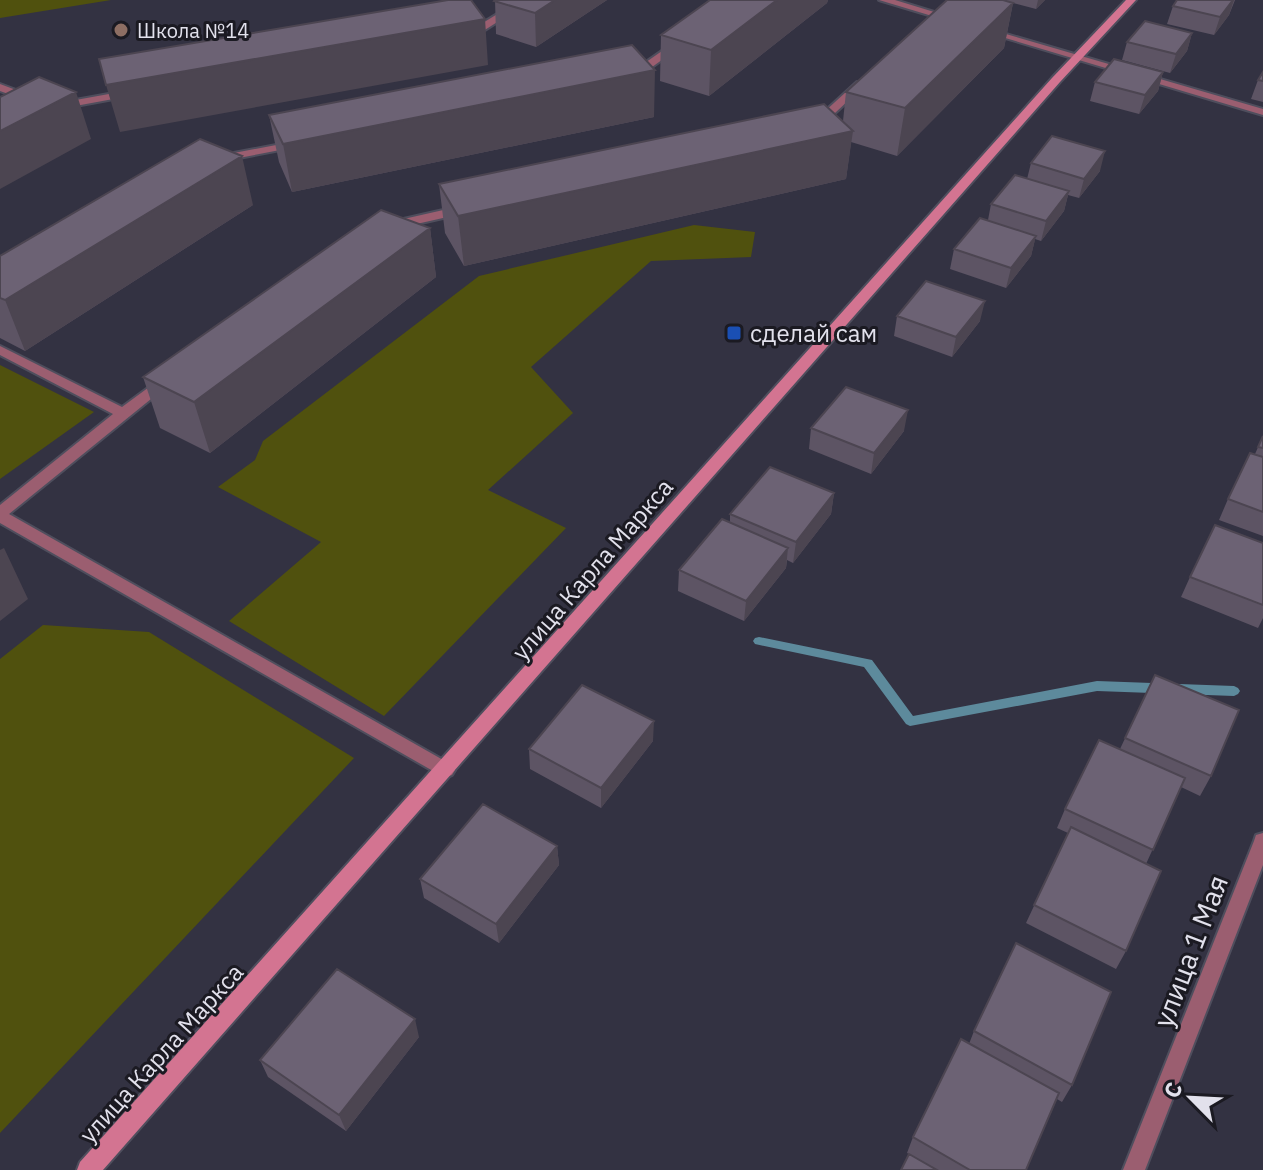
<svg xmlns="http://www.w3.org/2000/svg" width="1263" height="1170" font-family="'IBM Plex Sans',sans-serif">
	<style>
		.green { fill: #50510e }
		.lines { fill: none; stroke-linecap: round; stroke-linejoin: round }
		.stream { fill: #5d8a9c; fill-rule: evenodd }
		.lane-casing { stroke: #4f4e5d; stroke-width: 4 }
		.street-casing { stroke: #4f4e5d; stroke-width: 4 }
		.secondary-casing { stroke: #4f4e5d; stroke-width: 4 }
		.lane { fill: #9b5e70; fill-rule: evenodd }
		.street { fill: #9b5e70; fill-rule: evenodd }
		.secondary { fill: #d37491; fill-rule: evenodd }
		.wall { fill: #5d5464 }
		.shaded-wall { fill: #4c4551 }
		.building { fill: #6c6274; stroke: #4c4551; stroke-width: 2 }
		.education-dot { fill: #8d6e63; stroke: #1b1a22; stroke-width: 3 }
		.transit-dot { fill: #1a4fb4; stroke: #1b1a22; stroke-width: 3 }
		.labels { text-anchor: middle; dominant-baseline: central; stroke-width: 6; stroke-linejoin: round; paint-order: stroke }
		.far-poi-label { font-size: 20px; fill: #e2e1ec; stroke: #1b1a22; text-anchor: start }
		.poi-label { font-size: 24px; fill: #e2e1ec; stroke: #1b1a22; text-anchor: start }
		.street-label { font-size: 24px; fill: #e2e1ec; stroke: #1b1a22 }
		.near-street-label { font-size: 28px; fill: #e2e1ec; stroke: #1b1a22 }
	</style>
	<rect width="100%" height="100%" fill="#333242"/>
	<path class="green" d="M0 0H111L0 18Z
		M694 225 755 232 751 257 651 261 531 367 573 413 488 490 566 528 384 716 229 621 321 542 218 487 255 460 263 441 479 276Z
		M0 365 94 412 0 479Z
		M43 625 149 632 354 758 0 1133V659Z"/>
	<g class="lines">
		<path class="stream" d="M759 637 872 660 913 716 1097 681 1234 686 1238 688 1240 691 1238 694 1234 696 1097 691 910 726 906 724 864 667 755 644 753 641 755 638Z"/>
		<defs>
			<path id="lane" d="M520 0H532L480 33 465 36 460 33 473 29Z
				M672 44 681 46 637 78H629V74Z
				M857 82 866 84 820 127H812V123Z
				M0 84 32 96 33 98 28 101 0 91Z
				M131 90 135 91V95L59 109 54 106 59 103Z
				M297 141 301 142V146L218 162 212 159 218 156Z
				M461 206 465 207V213L390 230 384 226 386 223Z
				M0 346 122 407 160 379 165 378 172 382 9 514 452 765 455 770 452 775 446 777 440 775 0 523V505L113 414 0 355Z"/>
			<path id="street" d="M879 0H895L957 19 952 22Z
				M982 27 1263 109V115L982 31Z
				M1263 833V865L1145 1170H1123L1254 841 1256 835Z"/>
			<path id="secondary" d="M1126 0H1136L1060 82 103 1170H77L80 1162 1052 78Z"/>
		</defs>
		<use href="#lane" class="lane-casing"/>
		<use href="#street" class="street-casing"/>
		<use href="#secondary" class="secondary-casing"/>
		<use href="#lane" class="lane"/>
		<use href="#street" class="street"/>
		<use href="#secondary" class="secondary"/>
	</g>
	<path class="wall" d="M495 0H607L536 47 496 34Z
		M710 0H828L827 3 709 96 660 81 661 35Z
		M947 0H1045L1036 9 1013 3 1004 48 897 156 851 142 846 179 464 266 445 233 439 184 843 121 846 92Z
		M1177 0H1235L1229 15 1214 35 1167 24 1173 6Z
		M1192 33 1187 51 1170 73 1122 60 1127 42Z
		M1163 72 1158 91 1139 114 1090 101 1095 82Z
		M1263 72V102L1251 99 1258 80Z
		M269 115 654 117 292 192 279 162Z
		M1031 163 1100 171 1079 198 1068 195 1064 211 1041 241 1035 239 1031 256 1006 288 950 269 954 249 988 220 991 204 1027 179Z
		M253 205 25 351 0 338V256Z
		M430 228 436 277 210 453 160 428 143 377Z
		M897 316 980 321 952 357 894 336Z
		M811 428 904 431 871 474 809 449Z
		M1263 436V536L1219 520 1228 499 1255 454Z
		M834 493 831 514 793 563 787 560 786 568 744 621 678 591 679 570 730 523V514Z
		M1263 543V618L1258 628 1181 597 1190 577Z
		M1155 675 1211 776 1200 796 1181 787 1146 864 1126 951 1116 969 1026 923 1068 833 1057 828 1065 809 1120 749Z
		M653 741 601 808 530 769 529 749Z
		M557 846 559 865 499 943 424 898 420 879Z
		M974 1031 1072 1085 1062 1102 1057 1099 1026 1170H901L909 1154 907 1153 913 1137 969 1044Z
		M419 1037 346 1131 268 1077 260 1060Z"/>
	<path class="shaded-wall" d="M555 0H607L536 47 535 13Z
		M777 0H828L827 3 709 96 711 50Z
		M1038 0H1045L1036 9Z
		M1233 0H1234L1229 15 1214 35 1220 17Z
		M1013 3 1004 48 897 156 905 108Z
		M485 19 488 65 120 132 106 85Z
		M1192 33 1187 51 1170 73 1176 54Z
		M655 70 654 117 292 192 283 144Z
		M1163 72 1158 91 1139 114 1145 95Z
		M76 92 91 139 0 189V131Z
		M853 131 846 179 464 266 458 216Z
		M1105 151 1100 171 1079 198 1084 179Z
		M242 156 253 205 25 351 5 300Z
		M1069 191 1064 211 1041 241 1046 221Z
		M430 228 436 277 210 453 194 402Z
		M1036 236 1031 256 1006 288 1011 268Z
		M985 301 980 321 952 357 956 337Z
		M908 410 904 431 871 474 874 453Z
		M834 493 831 514 793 563 796 542Z
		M4 548 28 599 0 621V550Z
		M788 548 786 568 744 621 746 601Z
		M654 721 653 741 601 808V788Z
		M557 846 559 865 499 943 496 924Z
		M415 1019 419 1037 346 1131 339 1115Z"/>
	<path class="building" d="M448 0H471L485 19 106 85 99 59Z
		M495 0H555L535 13 494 1Z
		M710 0H777L711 50 661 35Z
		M947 0H1003L1013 3 905 108 846 92Z
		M1177 0H1233L1220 17 1173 6Z
		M1145 21 1192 33 1176 54 1127 42Z
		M632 45 655 70 283 144 269 115Z
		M1114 59 1163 72 1145 95 1095 82Z
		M1263 72V81L1258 80Z
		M39 77 76 92 0 131V97Z
		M824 104 853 131 458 216 439 184Z
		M1052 136 1105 151 1084 179 1031 163Z
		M200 139 242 156 5 300 0 298V256Z
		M1015 175 1069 191 1046 221 991 204Z
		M381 210 430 228 194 402 143 377Z
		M980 218 1036 236 1011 268 954 249Z
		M926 281 985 301 956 337 897 316Z
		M846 387 908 410 874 453 811 428Z
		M1263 436V448L1258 447Z
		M1250 453 1263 457V512L1228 499Z
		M770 467 834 493 796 542 730 514Z
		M722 519 788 548 746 601 679 570Z
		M1215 525 1263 543V605L1190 577Z
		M1155 675 1239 710 1211 776 1125 738Z
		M582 685 654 721 601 788 529 749Z
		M1099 740 1185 778 1153 850 1065 809Z
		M483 804 557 846 496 924 420 879Z
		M1071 827 1161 871 1126 951 1034 905Z
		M1016 943 1111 992 1072 1085 974 1031Z
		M337 969 415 1019 339 1115 260 1060Z
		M961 1039 1059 1093 1026 1170H970L913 1137Z
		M909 1154 937 1170H901Z"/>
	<circle class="education-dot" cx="121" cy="30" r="8"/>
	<rect class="transit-dot" x="726" y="325" width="16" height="16" rx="4"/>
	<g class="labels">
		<g class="far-poi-label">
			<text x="137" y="30">Школа №14</text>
		</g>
		<g class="poi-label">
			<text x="750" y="333">сделай сам</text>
		</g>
		<g class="street-label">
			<text transform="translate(592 569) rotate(-49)">улица Карла Маркса</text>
			<text transform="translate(161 1053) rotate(-48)">улица Карла Маркса</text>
		</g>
		<g class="near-street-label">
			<text transform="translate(1190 951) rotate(-69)">улица 1 Мая</text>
		</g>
	</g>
	<g transform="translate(1191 1098) rotate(294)" stroke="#1b1a22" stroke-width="6" paint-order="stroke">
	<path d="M0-6L14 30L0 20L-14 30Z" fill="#e2e1ec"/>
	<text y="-12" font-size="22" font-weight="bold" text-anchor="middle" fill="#e2e1ec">С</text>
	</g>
</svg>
